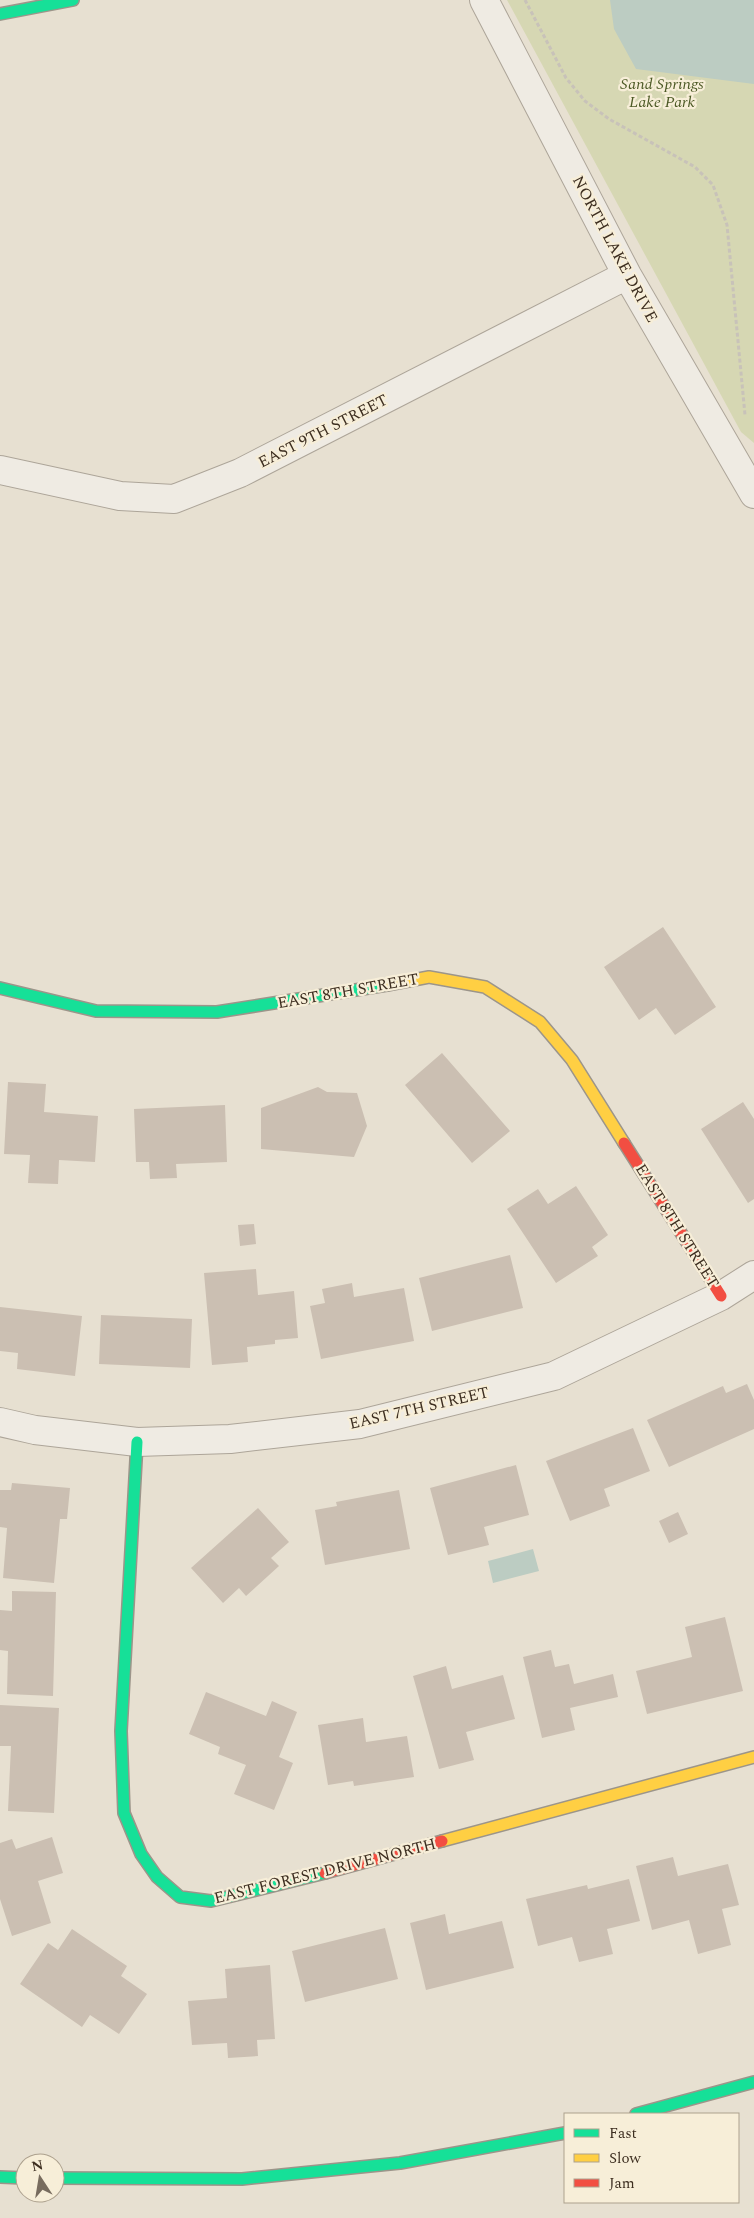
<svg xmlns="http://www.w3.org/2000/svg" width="754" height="2218" font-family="Spectral,serif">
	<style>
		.green { fill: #d6d7b3 }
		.water { fill: #bcccc2 }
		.building { fill: #cbbfb2 }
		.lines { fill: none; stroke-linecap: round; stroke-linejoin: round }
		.street-casing { stroke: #ada599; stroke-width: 30 }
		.fast-casing { stroke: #9c958a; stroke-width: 14 }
		.slow-casing { stroke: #9c958a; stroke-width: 14 }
		.jam-casing { stroke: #9c958a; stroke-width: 14 }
		.path { stroke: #c8c2b9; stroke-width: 3; stroke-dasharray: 4 2.5; stroke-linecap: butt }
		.street { stroke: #efebe3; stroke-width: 28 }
		.fast { stroke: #16e098; stroke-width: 11 }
		.slow { stroke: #ffcf43; stroke-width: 11 }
		.jam { stroke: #f24e42; stroke-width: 11 }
		.labels { text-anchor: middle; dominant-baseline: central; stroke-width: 4.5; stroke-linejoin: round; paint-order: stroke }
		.park-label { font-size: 16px; font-style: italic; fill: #4d5a26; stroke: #f7eed8 }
		.street-label { font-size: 16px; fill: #3d2e20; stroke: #f7eed8 }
	</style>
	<rect width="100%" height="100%" fill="#e7e0d1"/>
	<path class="green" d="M507 0H754V443L741 432Z"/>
	<path class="water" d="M610 0H754V84L636 69 614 29Z
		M533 1549 539 1571 493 1583 488 1561Z"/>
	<path class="building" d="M663 927 716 1007 675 1035 656 1008 639 1020 604 967Z
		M442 1053 510 1131 472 1163 405 1085Z
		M8 1082 46 1084 44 1112 98 1116 95 1162 59 1160 58 1184 28 1183 30 1155 4 1154Z
		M318 1087 327 1092 357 1093 367 1126 354 1157 261 1149V1108Z
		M743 1102 754 1119V1199L748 1203 701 1129Z
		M225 1105 227 1162 176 1164 177 1178 150 1179 149 1162H136L134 1109Z
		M576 1186 608 1235 592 1247 598 1256 556 1283 507 1209 538 1189 548 1204Z
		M254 1224 256 1244 240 1246 238 1225Z
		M510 1255 523 1308 432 1331 419 1278Z
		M256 1269 258 1295 294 1291 298 1338 275 1340V1344L247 1347 248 1362 212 1365 204 1273Z
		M352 1283 354 1297 404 1288 414 1341 321 1359 310 1306 325 1303 322 1289Z
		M0 1307 82 1316 75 1376 17 1369 18 1353 0 1351Z
		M101 1315 192 1319 190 1368 99 1364Z
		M747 1384 754 1400V1429L669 1467 647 1420 723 1386 726 1393Z
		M633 1428 650 1471 604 1489 610 1506 570 1521 546 1461Z
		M516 1465 529 1515 484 1527 489 1545 448 1555 430 1488Z
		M12 1483 70 1488 67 1519H60L54 1583 3 1578 7 1528 0 1527V1490H11Z
		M399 1490 410 1549 325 1565 315 1510 337 1506 336 1502Z
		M258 1508 289 1542 271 1558 279 1566 246 1596 239 1588 223 1603 191 1568Z
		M678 1512 688 1534 669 1543 659 1521Z
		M12 1591 56 1592 53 1696 7 1694 8 1651 0 1650V1610L12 1611Z
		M725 1617 743 1691 647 1714 636 1671 692 1657 685 1627Z
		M551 1650 555 1667 569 1664 574 1684 613 1674 618 1697 570 1708 575 1730 542 1738 523 1657Z
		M446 1666 452 1689 503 1675 515 1719 466 1732 474 1760 439 1769 413 1676Z
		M206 1692 266 1716 272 1701 297 1712 279 1757 293 1763 274 1810 234 1794 246 1765 218 1754 220 1747 189 1734Z
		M0 1705 59 1708 54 1813 8 1811 11 1746H0Z
		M363 1718 366 1742 407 1736 414 1777 354 1786 353 1781 328 1785 318 1725Z
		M52 1837 63 1873 38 1881 51 1923 12 1936 0 1899V1843L12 1839 16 1849Z
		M673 1857 678 1876 728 1864 739 1905 722 1909 731 1945 698 1954 689 1920 652 1930 636 1866Z
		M629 1879 640 1921 607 1929 613 1954 579 1962 572 1937 538 1946 526 1899 587 1885 588 1889Z
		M445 1914 449 1934 502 1921 514 1968 426 1990 410 1923Z
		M385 1928 398 1979 305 2002 292 1951Z
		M72 1929 127 1966 121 1976 147 1994 119 2034 90 2015 82 2027 20 1984 48 1943 58 1950Z
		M270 1965 275 2039 257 2040 258 2056 228 2058 227 2043 192 2045 188 2001 227 1998 225 1969Z"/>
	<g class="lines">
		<defs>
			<path id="street" d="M484 0 627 275 754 494
				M0 470 120 496 174 499 240 473 627 275
				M0 1422 35 1430 137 1442 230 1439 360 1424 554 1376 721 1296 754 1275"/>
			<path id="fast" d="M0 14 73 0
				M0 988 96 1011 217 1012 387 985
				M137 1442 121 1731 124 1813 141 1854 157 1877 180 1897 211 1901 325 1873
				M636 2114 754 2082
				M0 2177 25 2178
				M55 2178 242 2179 400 2163 565 2133"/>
			<path id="slow" d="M387 985 429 977 485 987 540 1022 572 1060 624 1143
				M442 1841 754 1757"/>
			<path id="jam" d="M624 1143 721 1296
				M325 1873 442 1841"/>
		</defs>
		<use href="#street" class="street-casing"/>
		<use href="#fast" class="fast-casing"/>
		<use href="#slow" class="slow-casing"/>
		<use href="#jam" class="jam-casing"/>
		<path class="path" d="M525 0 566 78 585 101 609 119 695 167 713 185 727 225 745 415"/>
		<use href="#street" class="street"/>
		<use href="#fast" class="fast"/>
		<use href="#slow" class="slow"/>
		<use href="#jam" class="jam"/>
	</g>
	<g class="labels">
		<g class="park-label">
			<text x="662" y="84">Sand Springs<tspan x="662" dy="18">Lake Park</tspan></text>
		</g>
		<g class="street-label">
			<text transform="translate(615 249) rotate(62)">NORTH LAKE DRIVE</text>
			<text transform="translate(323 431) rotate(-27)">EAST 9TH STREET</text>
			<text transform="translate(348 991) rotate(-10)">EAST 8TH STREET</text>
			<text transform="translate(677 1226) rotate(58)">EAST 8TH STREET</text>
			<text transform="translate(419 1408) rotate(-13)">EAST 7TH STREET</text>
			<text transform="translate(325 1871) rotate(-14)">EAST FOREST DRIVE NORTH</text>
		</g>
	</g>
	<rect x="564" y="2113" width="175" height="90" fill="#f7eed8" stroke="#ada18e"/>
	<rect x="574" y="2129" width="25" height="8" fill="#16e098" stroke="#ada18e"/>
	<text x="609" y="2138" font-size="15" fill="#3d2e20">Fast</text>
	<rect x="574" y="2154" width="25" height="8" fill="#ffcf43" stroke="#ada18e"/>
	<text x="609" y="2163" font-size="15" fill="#3d2e20">Slow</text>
	<rect x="574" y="2179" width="25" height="8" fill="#f24e42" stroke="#ada18e"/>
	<text x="609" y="2188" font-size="15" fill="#3d2e20">Jam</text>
	<g transform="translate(40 2178) rotate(348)"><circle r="24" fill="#f7eed8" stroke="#ada18e"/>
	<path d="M0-4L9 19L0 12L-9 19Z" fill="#786c5e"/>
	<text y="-8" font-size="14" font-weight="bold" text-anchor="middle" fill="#3d2e20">N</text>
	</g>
</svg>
